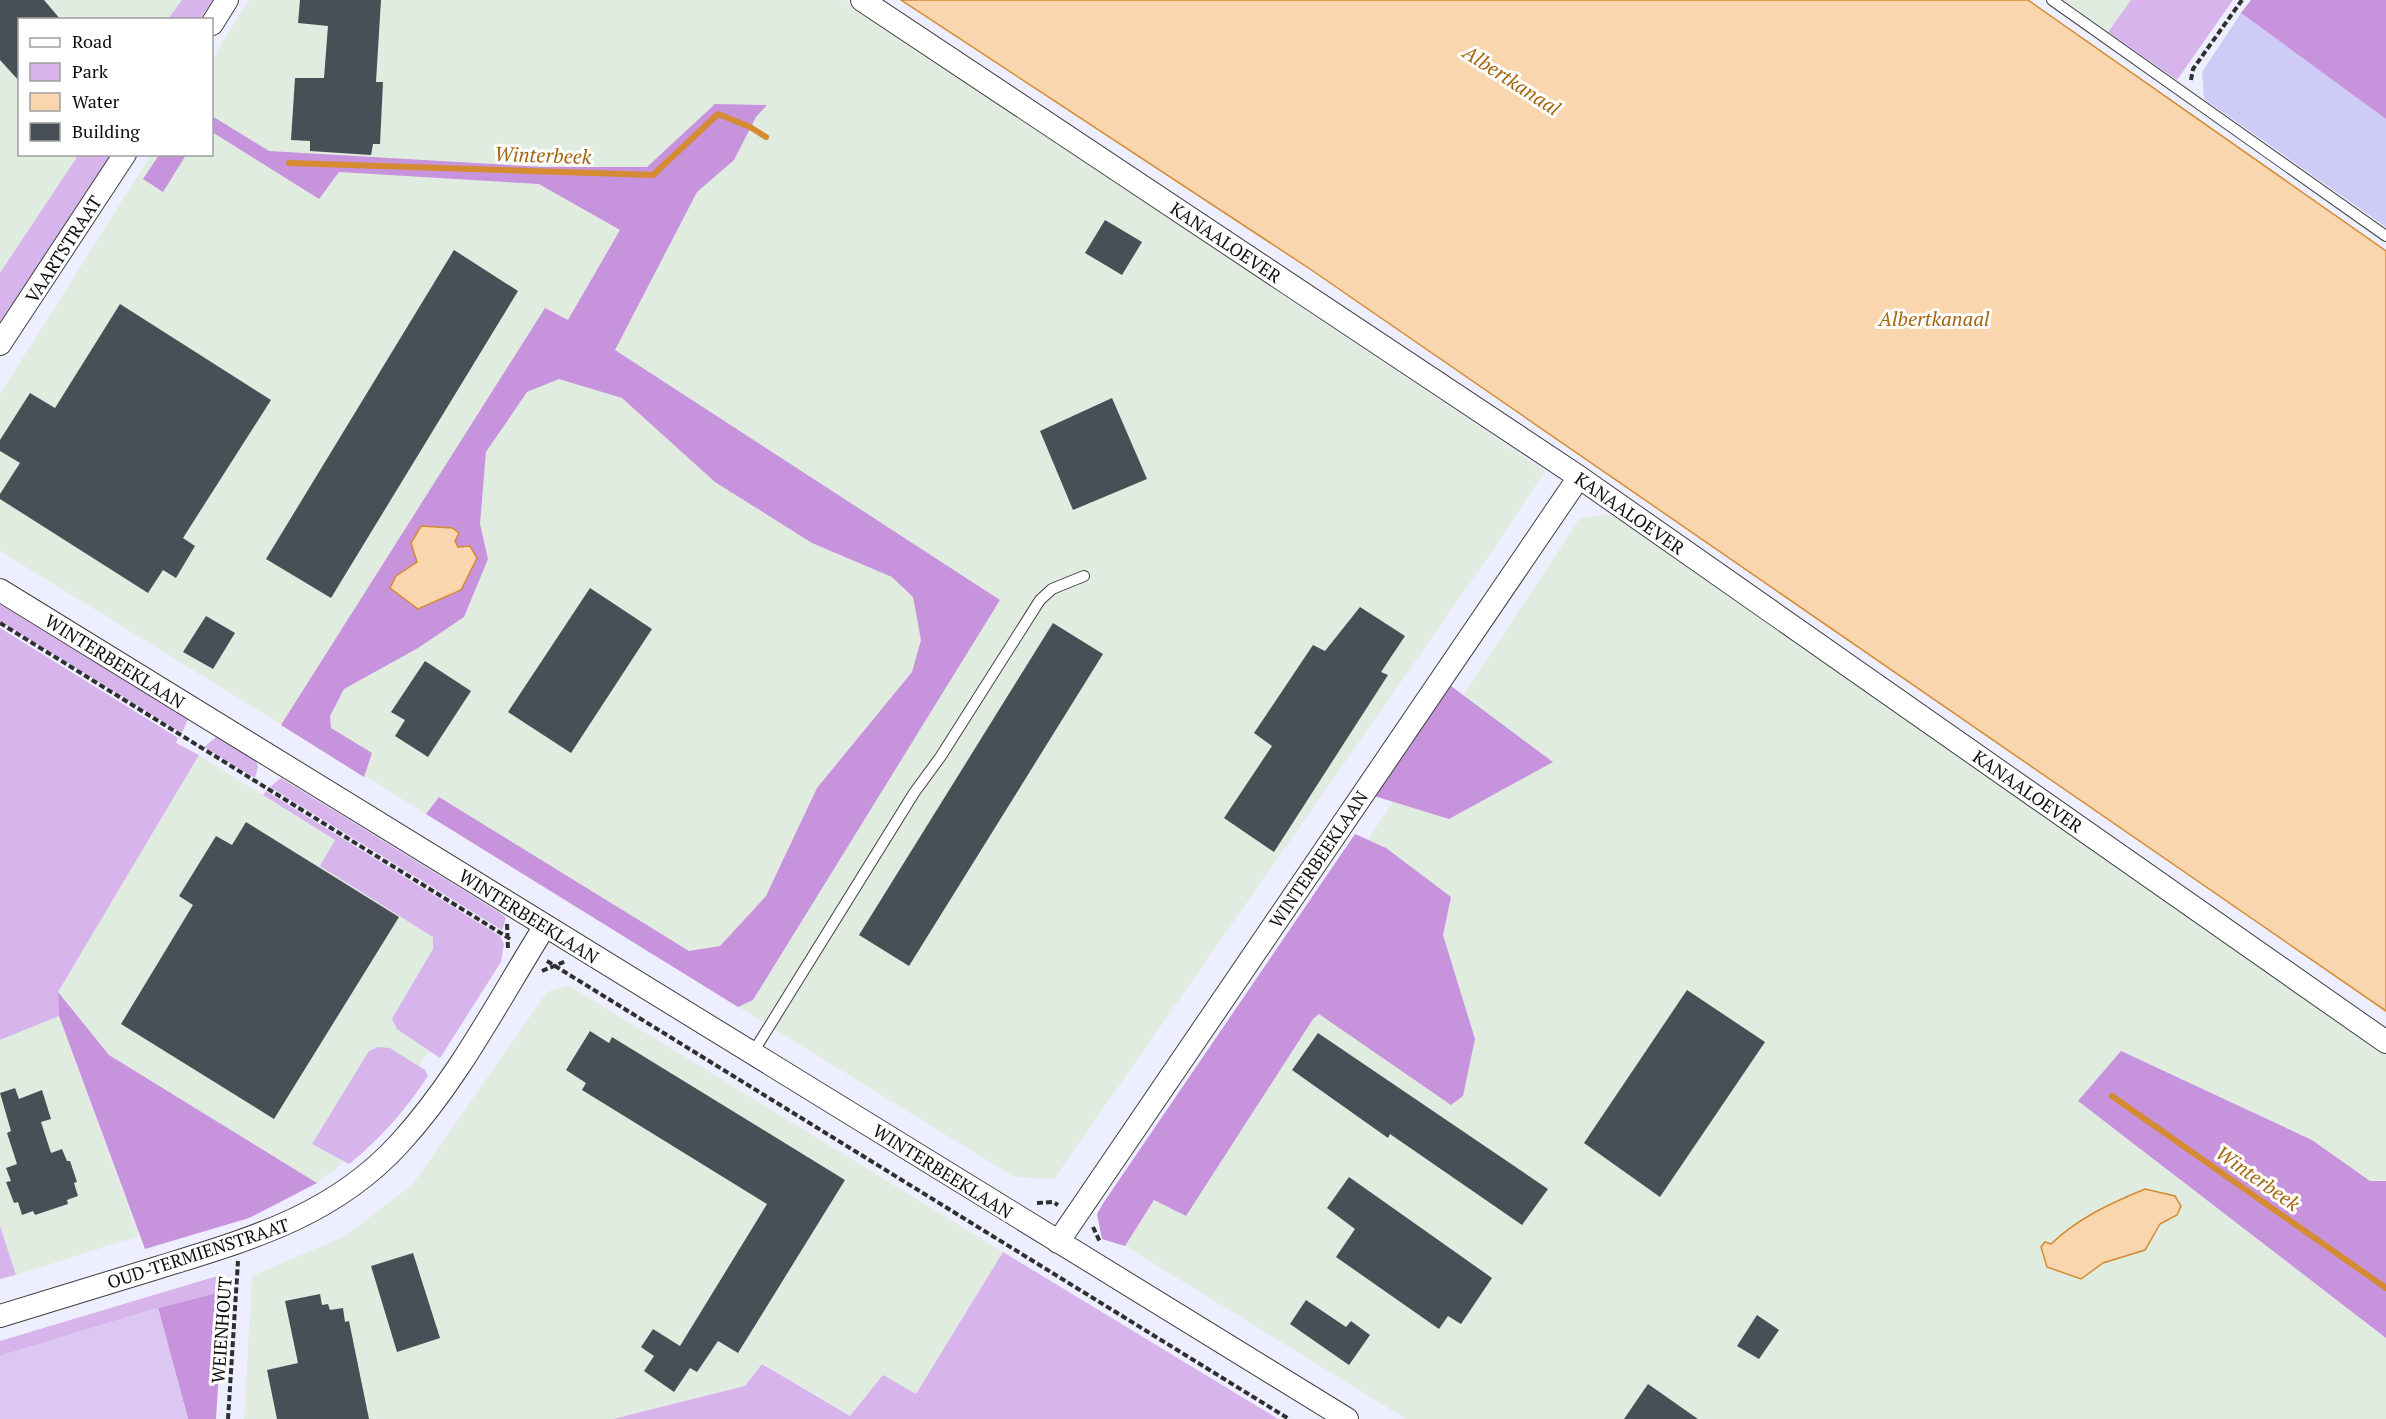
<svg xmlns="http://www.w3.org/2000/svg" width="2386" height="1419" font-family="'PT Serif',serif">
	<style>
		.industrial { fill: #e1ece1 }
		.farmland { fill: #cecbf6 }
		.green { fill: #d7b4ec }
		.forest { fill: #c793dd; fill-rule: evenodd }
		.pitch { fill: #dcc7f2 }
		.water { fill: #f9d6ae; stroke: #d58b31; stroke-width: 1.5 }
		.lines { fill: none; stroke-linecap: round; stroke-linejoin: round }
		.stream { stroke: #d58b31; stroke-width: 6 }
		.building { fill: #494f56 }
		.lane-casing { stroke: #404040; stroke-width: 12 }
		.street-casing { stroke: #404040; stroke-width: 24 }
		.path { stroke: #2f2f2f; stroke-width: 4; stroke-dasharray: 6 3; stroke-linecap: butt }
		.lane { stroke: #fff; stroke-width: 10 }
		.street { stroke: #fff; stroke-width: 22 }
		.labels { text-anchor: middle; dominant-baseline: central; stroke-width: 6; stroke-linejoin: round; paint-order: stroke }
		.street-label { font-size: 18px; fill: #0d0d0d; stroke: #fff }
		.water-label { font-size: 20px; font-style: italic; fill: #a5670f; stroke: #fff }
	</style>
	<rect width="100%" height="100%" fill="#edeeff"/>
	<path class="industrial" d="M0 0H182L168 19 20 20V154L79 155 0 273Z
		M249 0H845L1545 471 1495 547 1054 1179 1014 1177 0 551V394L151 155 212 154V59Z
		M2063 0H2131L2108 32Z
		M1612 514 2386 1054V1181H2370L2312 1140 2078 1101 2386 1338V1419H1406L1125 1246 1126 1217 1365 844 1580 518Z
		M199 755 496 941 464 1004 348 1159 317 1183 109 1055 58 992Z
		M568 985 1003 1252 916 1394 850 1416 763 1364 745 1386 613 1419H244L252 1276 345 1236 413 1184 547 992Z
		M59 1016 139 1236 16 1275 0 1226V1040Z"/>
	<path class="farmland" d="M2241 13 2386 119V227L2204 99 2202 72Z"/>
	<path class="green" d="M182 0H213L200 19H168Z
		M2131 0H2233L2177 80 2108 32Z
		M79 154 111 155 0 323V273Z
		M0 604 188 719 182 733 0 621Z
		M0 628 178 738 176 743 199 755 58 992 59 1016 0 1040Z
		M216 737 256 761 258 767 255 778 204 747Z
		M281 778 502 914 506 918 502 930 270 787Z
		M266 791 500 936 504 944 501 962 440 1058 397 1029 392 1019 433 949V937L320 866 335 840 263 795Z
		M378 1047 390 1048 425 1070 428 1076C405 1111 381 1138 349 1164L312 1144 369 1051Z
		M0 1226 16 1275 0 1279Z
		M1003 1252 1278 1419H613L745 1386 762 1364 850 1416 883 1375 916 1394Z
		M224 1274V1291L158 1308 0 1356V1341Z"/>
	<path class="forest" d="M2251 0H2386V119L2241 13Z
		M715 104 767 105 756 117 734 160 697 192 615 350 1000 600 753 1000 738 1007 426 814 439 797 689 951 720 946 766 896 817 788 912 672 921 640 913 597 892 577 812 543 715 482 622 398 559 379 527 392 486 452 480 524 488 559 464 617 418 648 344 689 330 716 331 728 372 753 364 777 281 725 545 308 568 320 620 230 539 184 339 172 319 199 212 132V116L269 151 542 167H647ZM455 541 458 548 396 576Z
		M159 155H186L163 192 143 179Z
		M1451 686 1553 762 1449 819 1374 796Z
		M1355 834 1386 848 1451 897 1443 935 1475 1039 1463 1096 1451 1105 1319 1014 1313 1019 1186 1216 1154 1200 1125 1246 1102 1239 1097 1214 1104 1202Z
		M58 992 109 1055 317 1183 249 1218 145 1249 59 1016Z
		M2121 1051 2312 1140 2370 1181H2386V1338L2078 1101Z
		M224 1291 216 1419H188L158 1308Z"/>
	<path class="pitch" d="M158 1308 188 1419H0V1356Z"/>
	<path class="water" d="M901 0H2028L2386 251V1011L1310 269Z
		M421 526 452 528 459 533 455 541 458 547 470 546 477 558 461 590 418 609 390 588 396 576 417 562 411 543Z
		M2145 1189 2175 1196 2181 1206 2177 1215 2160 1224 2145 1250 2103 1263 2081 1279 2047 1267 2041 1247 2045 1242 2051 1244C2078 1218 2111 1203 2145 1189Z"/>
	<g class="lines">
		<path class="stream" d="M289 163 653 175 718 114 750 127 766 137
			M2112 1096 2386 1288"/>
	</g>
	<path class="building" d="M0 0H44L61 20H20V82L0 60Z
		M300 0H381L376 82H383L380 144H373L371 155 310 151V141L291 140 295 78H324L328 26 298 23Z
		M1105 220 1142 242 1122 275 1085 253Z
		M454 250 518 291 331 598 266 559Z
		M120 304 271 400 183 538 195 546 176 578 163 570 148 593 0 499V494L20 463 0 451V440L30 393 55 408Z
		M1112 398 1147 479 1073 510 1040 431Z
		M590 588 652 629 571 753 508 712Z
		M1360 607 1405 636 1381 672 1388 675 1274 852 1224 818 1272 746 1254 733 1313 645 1325 651Z
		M206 616 235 633 213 669 183 652Z
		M1053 623 1103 654 909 966 859 935Z
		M425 661 471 691 428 757 395 736 405 720 391 712Z
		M246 822 399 917 274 1119 121 1024 193 905 179 896 216 836 232 845Z
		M1687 990 1765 1042 1660 1197 1584 1143Z
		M590 1031 609 1043 612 1037 845 1180 738 1353 718 1341 697 1372 690 1368 674 1392 644 1371 654 1356 641 1347 653 1329 680 1346 767 1204 582 1090 586 1083 566 1070Z
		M1318 1033 1548 1189 1522 1225 1390 1134 1388 1138 1292 1070Z
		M15 1088 19 1099 42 1090 51 1119 41 1122 51 1153 62 1149 67 1161H70L77 1182 74 1183 78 1196 67 1200 68 1204 35 1215 33 1211 22 1215 18 1202 14 1203 6 1182 11 1181 6 1168 17 1164 7 1133 11 1131 0 1093Z
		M1349 1177 1492 1278 1461 1324 1448 1316 1439 1329 1336 1257 1355 1229 1327 1208Z
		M413 1253 440 1338 397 1352 371 1266Z
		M320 1294 322 1305 328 1304 330 1310 343 1308 345 1322 349 1321 369 1419H277L267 1370 298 1363 285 1301Z
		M1306 1300 1346 1327 1351 1321 1370 1335 1349 1365 1290 1324Z
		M1757 1315 1779 1330 1759 1359 1737 1346Z
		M1648 1384 1698 1419H1624Z"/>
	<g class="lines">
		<defs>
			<path id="lane" d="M2052 0 2386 236
				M752 1054 914 793 941 756 1040 600 1052 589 1084 576"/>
			<path id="street" d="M862 0 1579 477 2386 1042
				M212 24 227 0
				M0 344 125 154
				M0 590 1347 1419
				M1058 1242 1579 477
				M0 1316C53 1300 107 1283 160 1267 250 1239 333 1216 399 1144 458 1080 499 999 545 926"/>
		</defs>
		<use href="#lane" class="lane-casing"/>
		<use href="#street" class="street-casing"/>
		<path class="path" d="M2191 80 2193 69 2242 0
			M0 623 512 940
			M507 924 508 949
			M547 961 1289 1419
			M542 971 566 961
			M1037 1203 1053 1202 1058 1205
			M1093 1227 1100 1242
			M228 1419 238 1261"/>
		<use href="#lane" class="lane"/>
		<use href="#street" class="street"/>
	</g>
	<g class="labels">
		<g class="street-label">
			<text transform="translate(1226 242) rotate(34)">KANAALOEVER</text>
			<text transform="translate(63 249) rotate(-57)">VAARTSTRAAT</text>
			<text transform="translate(1630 513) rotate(35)">KANAALOEVER</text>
			<text transform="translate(115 661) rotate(32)">WINTERBEEKLAAN</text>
			<text transform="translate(2028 791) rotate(35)">KANAALOEVER</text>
			<text transform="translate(1318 859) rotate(-56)">WINTERBEEKLAAN</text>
			<text transform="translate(529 916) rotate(32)">WINTERBEEKLAAN</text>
			<text transform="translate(943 1171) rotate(32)">WINTERBEEKLAAN</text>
			<text transform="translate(198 1253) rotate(-18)">OUD-TERMIENSTRAAT</text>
			<text transform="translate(221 1330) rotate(-86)">WEIENHOUT</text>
		</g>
		<g class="water-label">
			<text transform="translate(1512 80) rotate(33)">Albertkanaal</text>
			<text transform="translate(543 155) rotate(2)">Winterbeek</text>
			<text x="1934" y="318">Albertkanaal</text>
			<text transform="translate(2258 1178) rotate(35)">Winterbeek</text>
		</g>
	</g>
	<rect x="18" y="18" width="195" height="138" fill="#ffffff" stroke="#9e9e9e" stroke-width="1.5"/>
	<rect x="30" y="38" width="30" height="9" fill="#ffffff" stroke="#9e9e9e" stroke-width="1.5"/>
	<text x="72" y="48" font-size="18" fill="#0d0d0d">Road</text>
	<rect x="30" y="63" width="30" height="18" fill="#d7b4ec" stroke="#9e9e9e" stroke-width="1.5"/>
	<text x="72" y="78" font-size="18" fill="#0d0d0d">Park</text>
	<rect x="30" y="93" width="30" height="18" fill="#f9d6ae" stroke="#9e9e9e" stroke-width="1.5"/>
	<text x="72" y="108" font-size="18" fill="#0d0d0d">Water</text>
	<rect x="30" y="123" width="30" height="18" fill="#494f56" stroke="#9e9e9e" stroke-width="1.5"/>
	<text x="72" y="138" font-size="18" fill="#0d0d0d">Building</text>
</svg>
